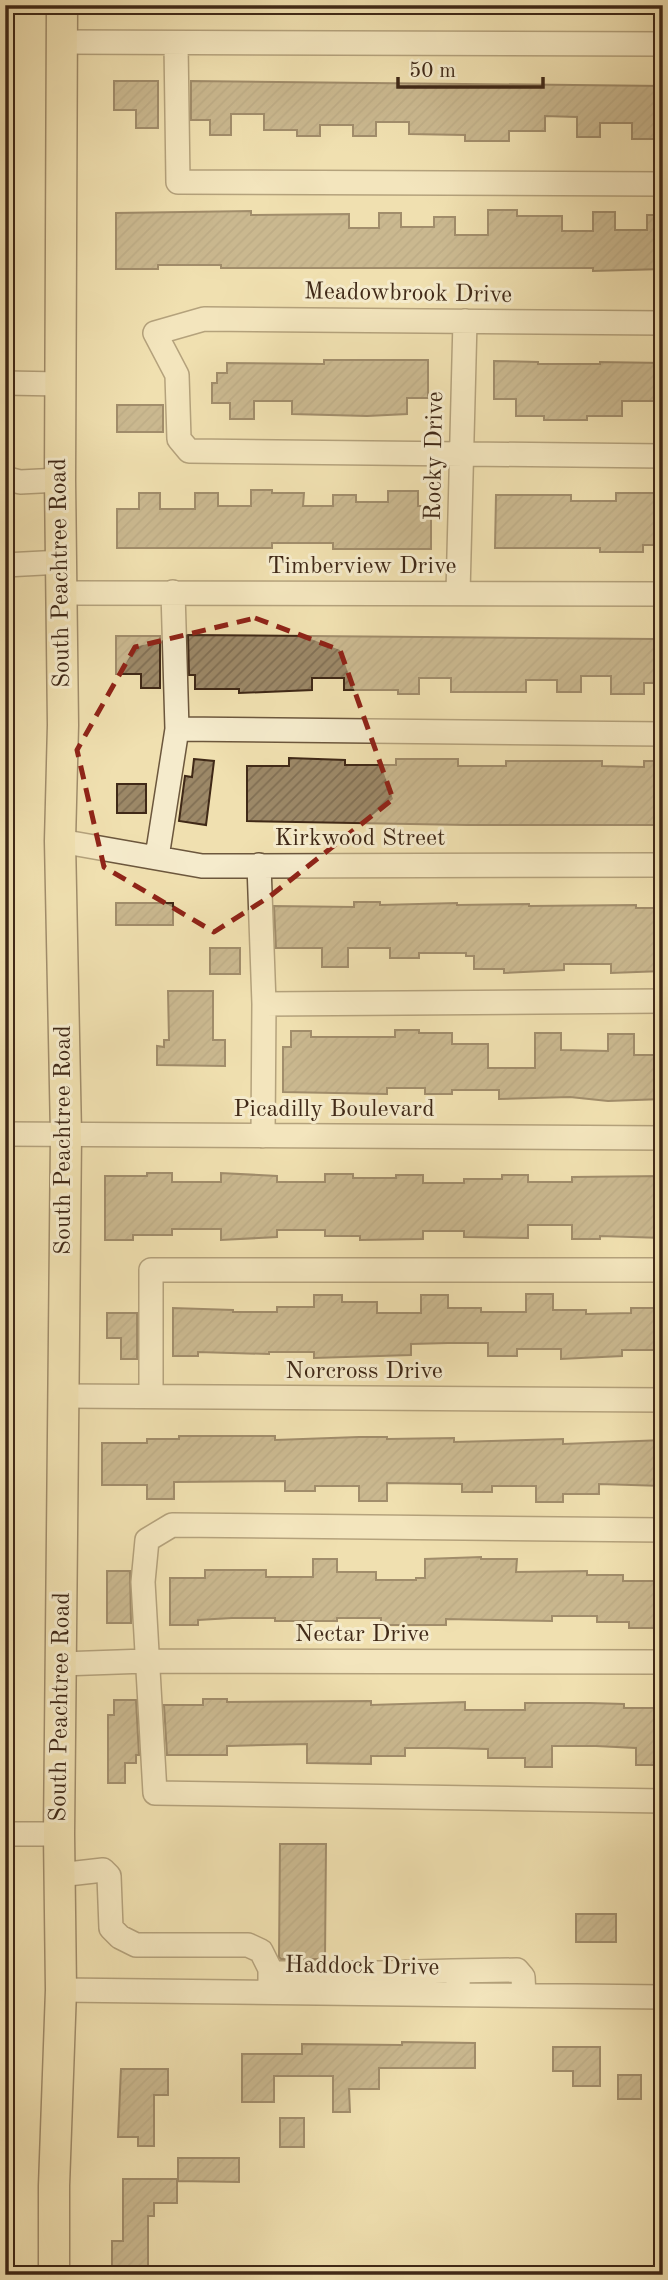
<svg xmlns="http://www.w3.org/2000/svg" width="668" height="2280" font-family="'Old Standard TT',serif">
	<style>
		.building { fill: url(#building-hatch); stroke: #402917; stroke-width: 2 }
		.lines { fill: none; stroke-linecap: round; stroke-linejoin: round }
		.minor-casing { stroke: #6c573d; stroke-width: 26 }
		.major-casing { stroke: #402917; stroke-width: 33 }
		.minor { stroke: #f5ebcc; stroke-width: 23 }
		.major { stroke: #f0e0b0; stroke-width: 30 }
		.marked { fill: none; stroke: #8f2418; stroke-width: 5; stroke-dasharray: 14 9; stroke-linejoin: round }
		.labels { text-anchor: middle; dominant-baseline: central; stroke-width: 6; stroke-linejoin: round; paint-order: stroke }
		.street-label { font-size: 24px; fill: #402917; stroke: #f5ebcc }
	</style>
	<defs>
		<pattern id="building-hatch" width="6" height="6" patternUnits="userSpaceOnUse" patternTransform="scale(1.75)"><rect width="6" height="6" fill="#9c8867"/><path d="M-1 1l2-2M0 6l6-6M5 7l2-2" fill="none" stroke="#816f54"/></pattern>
	</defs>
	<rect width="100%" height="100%" fill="#f0e0b0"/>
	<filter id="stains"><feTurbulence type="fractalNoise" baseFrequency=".00286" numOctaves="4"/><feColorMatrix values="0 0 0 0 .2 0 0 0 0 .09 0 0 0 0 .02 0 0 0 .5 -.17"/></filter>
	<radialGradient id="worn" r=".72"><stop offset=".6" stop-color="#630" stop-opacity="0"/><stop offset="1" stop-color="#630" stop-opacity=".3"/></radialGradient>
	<path class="building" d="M114 81H158V128H136V110H114Z
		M191 81 663 86V126H655V139H632V123H600V137H577V117L545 116V131H509V141H465V135L409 134V122H376V136H353V125H320V136H297V130H264V114H231V135H210V120H191Z
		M488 210H517V216H562V231H593V212H615V230H647V215H663V269L593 271V268H221V265H158V269H116V213L251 211V215L349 214V228H379V213H401V227H434V217H455V235H488Z
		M324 360H428V398H407V414L367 416 292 414V401H254V419H230V403H212V383H217V373H227V363L324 364Z
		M494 361 538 362V364H600V362L663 363V401H622V416H587V420H544V416H516V399H494Z
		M117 405H163V432H117Z
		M251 490H272V493H304L303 506H333V495H356V502H388V491H418V506H431V549H333V543H272V548H117V509H139V493H160V509H195V493H218V506H251Z
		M616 493H663V545H643V552H600V548H495L496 495H571V501H616Z
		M188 635 654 639V683H644V694H611V676H581V692H557V680H526V692H451V678H419V694H398V690H344V678H312V690L239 693V689H195V675H189Z
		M116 636H160V688H141V674H116Z
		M289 758 345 760V765H396V759H458V766H506V761H602V766L644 767V761H663V825H467L247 821V766H289Z
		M194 759 214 761 206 825 179 821 185 776 192 777Z
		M117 784H146V813H117Z
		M354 902H380V905L457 903V905L529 904V906L636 905V908H663V971L611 973V964H564V970L504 973V969H474V956H466V953H419V958H390V948H348V967H322V948H276L274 906 354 907Z
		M116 903H173V925H116Z
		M210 948H240V974H210Z
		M168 991H213V1040H225V1066L157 1065V1046L164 1047V1040H169Z
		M395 1030H419V1033H452V1044H488V1068H535V1033H561V1050L608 1051V1034H634V1055H663V1099L608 1101 570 1097 499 1099V1090H452V1094H425V1088H387V1094L283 1092V1047H291V1031H311V1037H395Z
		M147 1173H172V1182H221V1173L277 1176V1182H325V1174H353V1178H396V1175H423V1183H464V1179H502V1175H528V1182H572V1177L663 1176V1238L600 1236V1239H572V1225H528V1238L464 1237V1231H423V1239L360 1240V1236H325V1230H277V1237L221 1240V1229H172V1235H133V1240H105V1176H147Z
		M526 1294H553V1310H586V1314L631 1313V1308H658V1350H622V1356L561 1359V1349H517V1356H488V1343H448L411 1344V1355L314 1358V1352H269V1354L198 1352V1356H173V1308L233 1310V1312H277V1307H314V1295H342V1302H377V1313H421V1295H448V1308H481V1312H526Z
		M107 1313H137V1359H121V1338H107Z
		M179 1436H275V1440L359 1437H387V1439L454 1438V1442L563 1439V1444L663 1440V1486L599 1484V1494H563V1502H536V1486H492V1492H462V1484L387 1483V1501H359V1486H315V1491H285V1481L174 1482V1499H147V1485H102V1443H147V1439H179Z
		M481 1557V1559H517L516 1572 587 1571V1575H623V1581H658V1628H629V1622H597V1616H552V1621L446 1619V1625H381V1618H337V1621H275V1618H232L198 1620V1625H170V1578H205V1570H266V1577H313V1559H337V1572H376V1580H416V1578H425V1559Z
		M107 1571H130L131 1623H107Z
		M203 1699H227V1702L371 1701V1705L465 1702V1710H525V1703H589L624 1704V1708H663V1765H636V1748L596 1746H552V1767H525V1758H488V1749L448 1748H405V1756H371V1764L307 1763V1744L227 1746V1755H167L164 1705H203Z
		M114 1700H136L139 1755H136V1763H125V1783H108V1715H114Z
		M280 1844H326L325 1959H281L279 1957Z
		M576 1914H616V1942H576Z
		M402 2042 475 2043V2068H379V2089H349L350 2112H333V2076H274V2102H242V2054H302V2044L402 2045Z
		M553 2047H600V2086H573V2071H553Z
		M121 2069H168V2095H154V2146H138V2137H118Z
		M618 2075H641V2099H618Z
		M280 2118H304V2147H280Z
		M178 2158H239V2182L178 2181Z
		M123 2179H177V2203H154V2216H148V2266H112V2241H123Z"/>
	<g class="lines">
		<defs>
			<path id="minor" d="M63 42 663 44
				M176 44 178 182 663 184
				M663 323 204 319 155 333 177 375 179 439 189 451 663 456
				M5 383 61 384
				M5 478 20 482 60 480
				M5 565 62 562
				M173 592 177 729
				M62 593 663 594
				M458 593 465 321
				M60 841 202 866 663 865
				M157 857 177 729 663 734
				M259 865 264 1004 263 1136
				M264 1004 663 1001
				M5 1134 663 1138
				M64 1396 663 1400
				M151 1396V1270H663
				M663 1530 172 1525 147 1540 143 1582 155 1793 663 1801
				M61 1664 146 1661 663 1662
				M5 1834H59
				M59 1875 103 1870 109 1876 111 1928 120 1937 136 1945H248L261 1951 270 1969V1992
				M452 1971 517 1970 523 1977 524 1995
				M270 1973H314L321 1978V1985
				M314 1973H380L386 1977V1985
				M380 1973 452 1971 459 1974 457 1994
				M61 1990 663 1997"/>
			<path id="major" d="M54 2275V2186L61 1990 59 1834 66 1135 60 841 63 725 60 480 62 5"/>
		</defs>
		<use href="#minor" class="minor-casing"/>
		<use href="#major" class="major-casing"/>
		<use href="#minor" class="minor"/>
		<use href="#major" class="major"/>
	</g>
	<path d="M0 0H668V2280H0ZM255 618 340 650 393 799 269 897 214 932 104 867 77 750 135 647Z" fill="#f0e0b0" fill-opacity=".55" fill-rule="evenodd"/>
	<path class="marked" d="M255 618 340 650 393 799 269 897 214 932 104 867 77 750 135 647Z"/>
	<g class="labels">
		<g class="street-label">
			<text transform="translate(408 294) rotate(1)">Meadowbrook Drive</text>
			<text transform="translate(435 456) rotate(-89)">Rocky Drive</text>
			<text x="362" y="567">Timberview Drive</text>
			<text transform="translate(61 573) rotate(-91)">South Peachtree Road</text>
			<text x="360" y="839">Kirkwood Street</text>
			<text x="334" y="1110">Picadilly Boulevard</text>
			<text transform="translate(64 1140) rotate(-90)">South Peachtree Road</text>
			<text x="364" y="1372">Norcross Drive</text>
			<text x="362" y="1635">Nectar Drive</text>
			<text transform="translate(61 1707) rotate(-89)">South Peachtree Road</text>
			<text transform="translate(362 1967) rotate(1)">Haddock Drive</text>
		</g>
	</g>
	<rect width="668" height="2280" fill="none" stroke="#f0e0b0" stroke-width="28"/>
	<rect x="7" y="7" width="654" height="2266" fill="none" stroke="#402917" stroke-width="3.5"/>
	<rect x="14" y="14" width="640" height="2252" fill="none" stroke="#402917" stroke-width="2"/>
	<path d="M398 77v10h145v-10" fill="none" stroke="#402917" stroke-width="3.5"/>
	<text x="409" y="77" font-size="21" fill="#402917" stroke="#f5ebcc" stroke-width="5" paint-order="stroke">50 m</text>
	<rect width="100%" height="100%" filter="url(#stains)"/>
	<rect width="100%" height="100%" fill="url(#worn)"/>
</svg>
